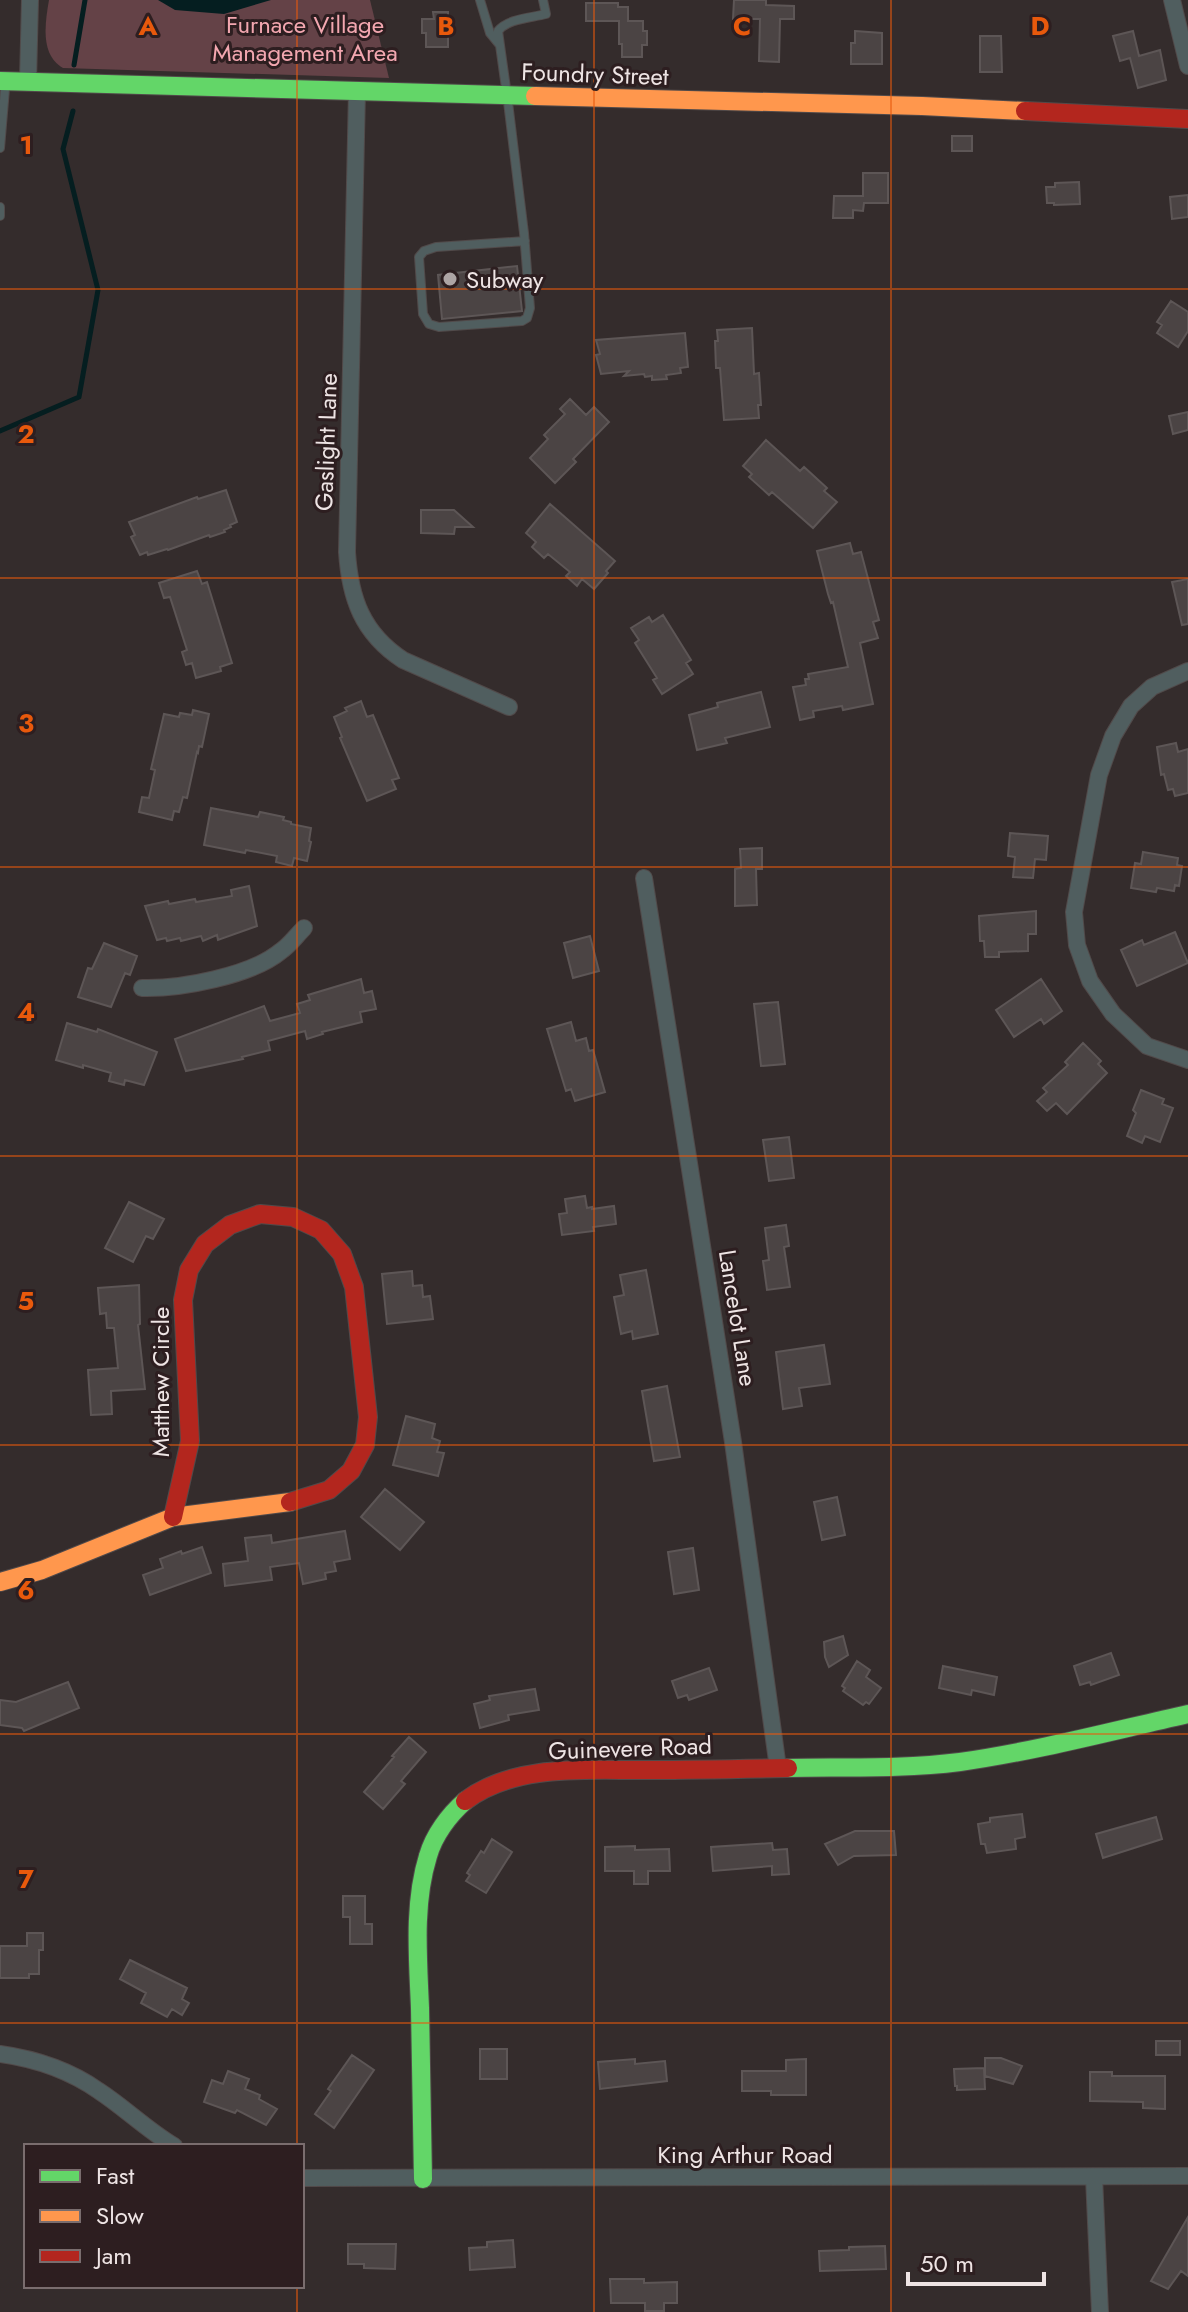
<svg xmlns="http://www.w3.org/2000/svg" width="1188" height="2312" font-family="Jost,sans-serif">
	<style>
		.green { fill: #644247 }
		.water { fill: #051e20 }
		.lines { fill: none; stroke-linecap: round; stroke-linejoin: round }
		.stream { stroke: #051e20; stroke-width: 5 }
		.building { fill: #4b4444; stroke: #5d5656; stroke-width: 2 }
		.lane-casing { stroke: #514a4a; stroke-width: 10 }
		.street-casing { stroke: #514a4a; stroke-width: 18 }
		.fast-casing { stroke: #514a4a; stroke-width: 20 }
		.slow-casing { stroke: #514a4a; stroke-width: 20 }
		.jam-casing { stroke: #514a4a; stroke-width: 20 }
		.lane { stroke: #505e5f; stroke-width: 8 }
		.street { stroke: #505e5f; stroke-width: 16 }
		.fast { stroke: #63d668; stroke-width: 18 }
		.slow { stroke: #ff974d; stroke-width: 18 }
		.jam { stroke: #b3261e; stroke-width: 18 }
		.grid { fill: none; stroke: #e8590c; stroke-width: 2; stroke-opacity: 0.55 }
		.poi-dot { fill: #ada4a4; stroke: #2d1e20; stroke-width: 3 }
		.labels { text-anchor: middle; dominant-baseline: central; stroke-width: 6; stroke-linejoin: round; paint-order: stroke }
		.park-label { font-size: 24px; fill: #f3a7b0; stroke: #2d1e20 }
		.street-label { font-size: 24px; fill: #eee4e4; stroke: #2d1e20 }
		.poi-label { font-size: 24px; fill: #eee4e4; stroke: #2d1e20; text-anchor: start }
		.grid-label { font-size: 26px; text-anchor: middle; font-weight: bold; fill: #e8590c; stroke: #2d1e20; stroke-width: 6; stroke-linejoin: round; paint-order: stroke }
	</style>
	<rect width="100%" height="100%" fill="#342c2c"/>
	<path class="green" d="M49 0H370L389 78 63 68C40 55 45 23 49 0Z"/>
	<path class="water" d="M158 0H271L224 14 175 10Z"/>
	<g class="lines">
		<path class="stream" d="M74 65 85 0
			M0 431 79 397 98 290 63 149 73 111"/>
	</g>
	<path class="building" d="M734 0H766V5L794 6V19H780L779 62 759 61 760 19H733Z
		M586 3H618V7H628V21H643V31H647V45H642V57H622V44H619V21H586Z
		M433 12H448V47H426V33H422V19H434Z
		M855 31 882 33V64H851V43H855Z
		M1133 31 1139 56 1160 50 1166 80 1138 88 1130 58 1120 61 1113 36Z
		M980 36H1001L1002 72H980Z
		M952 136H972V151H952Z
		M863 173H888V203H864L863 211 853 210V218H833L834 196H863Z
		M1079 182 1080 204 1054 205V203H1047L1046 187H1055V183Z
		M1188 195V217L1172 219 1170 197Z
		M517 266 522 311 442 319 438 275Z
		M1171 301 1188 312V331L1178 347 1157 333 1162 325 1157 322Z
		M752 328 754 374 759 373 761 405H758L759 418 724 420 720 368H716L715 341H718L717 330Z
		M685 333 688 367 680 368 681 373 666 375 667 379 652 380V376L645 377 644 374 624 376 629 371 601 374 596 355 600 354 596 340Z
		M570 399 586 415 594 407 609 422 573 459 576 462 555 483 530 458 548 439 544 435 565 414 560 409Z
		M1188 412V430L1173 434 1169 416Z
		M766 440 800 471 804 467 827 488 824 491 837 502 813 528 772 492 769 495 749 477 752 474 743 466Z
		M226 490 237 522 230 525 231 527 224 530 225 532 210 537 209 535 168 550 167 549 148 555 147 552 140 555 131 537 135 535 129 522 197 497 198 499Z
		M550 504 615 561 606 571 608 573 594 589 582 579 577 586 566 576 570 572 548 554 544 558 532 547 536 542 526 533Z
		M421 510H454L473 527H455L454 534 421 533Z
		M850 543 853 554 861 552 879 620 873 622 878 638 860 643 873 704 843 710 842 706 813 711 814 717 800 720 793 687 806 685 805 679H809L808 674 848 667 833 602 831 603 828 594 817 551Z
		M197 571 202 584 207 582 232 663 220 667 221 671 196 678 192 663 186 665 182 652 187 650 170 597 164 598 159 583Z
		M1188 579V624L1182 625 1172 582Z
		M663 615 691 660 686 663 693 674 662 694 653 680 657 678 635 643 639 640 631 628 649 617 652 622Z
		M761 692 770 727 725 738 727 743 697 750 689 715 718 707 717 703Z
		M361 701 367 717 373 715 399 778 392 780 396 789 367 801 340 738 342 737 334 717 347 711 345 708Z
		M193 710 209 714 202 747 199 746 198 753 197 752 187 798 183 797 179 812 174 811 172 820 139 812 142 797 149 798 155 770 151 769 164 714 179 717 180 713 192 715Z
		M1176 743 1178 752 1188 749V793L1175 796 1173 789 1168 790 1164 774 1161 775 1157 747Z
		M211 808 258 817 260 812 284 817 283 820 291 822V824L311 828 309 841 311 842 307 861 294 858 292 866 276 862 277 856 246 850 245 853 204 845Z
		M1010 833 1048 836 1046 860 1035 859 1033 878 1013 877 1015 857 1008 856Z
		M762 848V869H756L757 905 735 906V869L741 868 740 849Z
		M1143 852 1178 858 1177 865 1182 866 1179 886 1175 885 1174 891 1157 888 1156 892 1131 888 1135 863 1141 864Z
		M249 886 257 926 218 940 217 935 203 941 201 936 181 941 180 938 167 941 166 938 157 940 145 906 168 901 169 904 195 899 196 902 232 896 231 890Z
		M1036 911V934H1028V951L999 952V957H985L984 941H980L979 916Z
		M1175 932 1188 963 1137 986 1121 950 1142 940 1144 945Z
		M590 936 599 971 573 978 564 943Z
		M104 943 137 956 130 975 125 973 111 1007 78 997 88 968 92 969Z
		M361 979 364 993 372 991 376 1009 360 1012 362 1022 322 1032 323 1034 307 1039 305 1031 268 1041 270 1050 242 1057 243 1059 186 1071 175 1039 264 1006 270 1021 300 1013 297 1004 310 1000 308 995Z
		M1041 979 1062 1011 1044 1024 1041 1019 1014 1037 996 1010Z
		M778 1002 785 1064 761 1066 754 1004Z
		M571 1022 576 1041 586 1038 589 1051 593 1050 605 1092 575 1101 571 1089 566 1091 547 1029Z
		M67 1023 97 1032 98 1029 157 1052 144 1085 125 1080 124 1085 109 1081 111 1073 83 1065V1068L56 1060Z
		M1083 1043 1101 1061 1098 1064 1107 1073 1067 1114 1056 1103 1047 1111 1037 1101 1047 1092 1043 1088 1068 1065 1065 1062Z
		M1141 1090 1164 1099 1162 1104 1173 1108 1160 1142 1145 1136 1142 1143 1127 1136 1136 1113 1133 1110Z
		M789 1137 794 1178 769 1181 763 1140Z
		M585 1196 587 1208 592 1207V1209L614 1206 616 1224 593 1227 594 1231 562 1235 559 1214 567 1213 565 1199Z
		M129 1202 164 1219 153 1239 146 1236 133 1262 105 1248Z
		M786 1225 789 1246 784 1247 790 1287 767 1290 763 1261 769 1260 765 1228Z
		M646 1270 658 1334 633 1339 632 1331 621 1334 614 1297 624 1295 620 1275Z
		M412 1271 413 1286 422 1285 423 1297 430 1296 433 1319 387 1324 382 1274Z
		M139 1285 140 1324 138 1325 145 1389 111 1391 112 1414 91 1415 88 1370 118 1368 114 1328H107L106 1313 100 1314 98 1288Z
		M824 1345 830 1384 799 1388 802 1406 783 1409 776 1352Z
		M667 1386 680 1457 654 1461 642 1391Z
		M406 1416 435 1424 432 1438 440 1441 437 1452 444 1453 438 1476 393 1465Z
		M385 1489 424 1522 400 1550 361 1517Z
		M837 1497 845 1535 822 1540 814 1502Z
		M345 1531 350 1559 334 1562 336 1571 325 1573 326 1579 303 1584 299 1563 270 1567 272 1580 225 1586 223 1564 248 1561 245 1538 271 1535 272 1543Z
		M202 1547 211 1573 150 1595 143 1575 163 1568 160 1559 181 1551 182 1554Z
		M693 1548 699 1590 674 1594 668 1552Z
		M843 1636 848 1655 829 1667 825 1657 824 1642Z
		M1111 1653 1119 1675 1091 1685 1090 1682 1080 1685 1074 1666Z
		M857 1661 870 1670 866 1677 881 1688 869 1704 866 1702 863 1705 843 1691 845 1688 842 1686Z
		M943 1666 997 1677 994 1695 972 1690 971 1695 939 1688Z
		M709 1668 717 1690 689 1700 687 1695 678 1698 672 1681Z
		M68 1682 79 1708 24 1731 22 1728 0 1725V1700L16 1702Z
		M535 1689 539 1710 508 1715 509 1720 480 1728 474 1704 490 1700 489 1696Z
		M409 1737 426 1752 401 1781 405 1784 383 1809 364 1792 394 1757 392 1756Z
		M1022 1814 1025 1837 1015 1839 1016 1849 987 1853 985 1844H981L978 1824 990 1822V1818Z
		M1156 1817 1162 1839 1103 1858 1096 1834Z
		M855 1831H894L896 1855 854 1856 838 1865 825 1844Z
		M492 1839 512 1852 486 1893 466 1881 470 1875 467 1873 481 1851 484 1853Z
		M772 1843 773 1850 787 1849 789 1874 772 1875V1866L713 1871 711 1847Z
		M635 1846V1850L669 1849 670 1871H648V1884H634V1871H605V1847Z
		M343 1896H365V1924H372V1944H350V1917H343Z
		M27 1933H43V1950H39V1974H29V1978H0V1946H27Z
		M130 1960 187 1988 182 1999 189 2003 182 2015 172 2009 167 2017 141 2003 146 1993 120 1979Z
		M1156 2041H1180V2055H1156Z
		M480 2049H507V2079H480Z
		M352 2055 374 2070 334 2128 315 2114 331 2091 328 2089Z
		M985 2058H1001L1022 2066 1013 2084 985 2076Z
		M635 2059V2064L665 2061 667 2081 600 2089 598 2062Z
		M806 2059V2095H771V2091H742V2071H786V2060Z
		M984 2068 985 2089 957 2090V2086H955L954 2069Z
		M228 2071 249 2079 245 2089 260 2095 259 2099 277 2109 266 2125 237 2110 235 2113 204 2102 212 2080 223 2084Z
		M1090 2072H1112V2076H1165V2109L1143 2108V2102L1090 2101Z
		M1188 2217V2276L1181 2271 1168 2289 1151 2281Z
		M513 2240 515 2267 470 2270 469 2248 487 2247V2242Z
		M348 2244H396L395 2269 364 2268V2264H348Z
		M885 2246 886 2269 820 2271 819 2251 849 2250V2247Z
		M610 2279H644V2283L677 2282V2303H664V2311H645V2303H611Z"/>
	<g class="lines">
		<defs>
			<path id="lane" d="M480 0 490 33 499 44
				M506 88 498 31C507 19 530 18 546 14L543 0
				M508 102 524 233 530 308 527 318 522 321 439 327 429 324 423 314 419 257 424 251 436 247 525 241
				M0 148 5 89
				M0 207V216"/>
			<path id="street" d="M1172 0 1188 66
				M28 81 30 0
				M357 91 347 552C350 598 362 633 403 660L509 707
				M1188 671 1152 687 1131 706 1113 736 1099 775 1074 912 1077 945 1090 981 1113 1014 1147 1046 1188 1060
				M644 878 733 1442 778 1768
				M142 988C180 989 251 976 281 951 290 945 296 936 304 928
				M0 2054C36 2059 69 2070 99 2091 125 2108 147 2130 174 2146
				M1094 2177 1100 2312
				M302 2178 1188 2176"/>
			<path id="fast" d="M0 81 535 96
				M788 1768C845 1767 904 1769 960 1762 1037 1751 1112 1731 1188 1714
				M423 2179C422 2122 421 2065 420 2008 418 1958 413 1904 428 1856 434 1835 449 1815 465 1801"/>
			<path id="slow" d="M535 96 922 106 1025 111
				M0 1582 42 1570 173 1517 290 1502"/>
			<path id="jam" d="M1025 111 1188 119
				M173 1517 190 1441 183 1300 189 1270 205 1244 230 1225 260 1214 293 1217 321 1230 342 1254 354 1287 368 1417 365 1445 351 1471 329 1490 290 1502
				M465 1801C516 1762 592 1771 652 1770 697 1770 743 1769 788 1768"/>
		</defs>
		<use href="#lane" class="lane-casing"/>
		<use href="#street" class="street-casing"/>
		<use href="#fast" class="fast-casing"/>
		<use href="#slow" class="slow-casing"/>
		<use href="#jam" class="jam-casing"/>
		<use href="#lane" class="lane"/>
		<use href="#street" class="street"/>
		<use href="#fast" class="fast"/>
		<use href="#slow" class="slow"/>
		<use href="#jam" class="jam"/>
	</g>
	<path class="grid" d="M297 0V2146M594 0V2312M891 0V2312M0 289H1188M0 578H1188M0 867H1188M0 1156H1188M0 1445H1188M0 1734H1188M0 2023H1188M297 2286V2312"/>
	<circle class="poi-dot" cx="450" cy="279" r="8"/>
	<g class="labels">
		<g class="park-label">
			<text x="305" y="24">Furnace Village<tspan x="305" dy="28">Management Area</tspan></text>
		</g>
		<g class="street-label">
			<text transform="translate(595 74) rotate(2)">Foundry Street</text>
			<text transform="translate(326 442) rotate(-88)">Gaslight Lane</text>
			<text transform="translate(738 1318) rotate(81)">Lancelot Lane</text>
			<text transform="translate(160 1382) rotate(-90)">Matthew Circle</text>
			<text transform="translate(630 1748) rotate(-2)">Guinevere Road</text>
			<text x="745" y="2154">King Arthur Road</text>
		</g>
		<g class="poi-label">
			<text x="466" y="279">Subway</text>
		</g>
	</g>
	<g class="grid-label">
		<text x="148" y="35">A</text>
		<text x="446" y="35">B</text>
		<text x="742" y="35">C</text>
		<text x="1040" y="35">D</text>
		<text x="26" y="154">1</text>
		<text x="26" y="443">2</text>
		<text x="26" y="732">3</text>
		<text x="26" y="1021">4</text>
		<text x="26" y="1310">5</text>
		<text x="26" y="1599">6</text>
		<text x="26" y="1888">7</text>
	</g>
	<rect x="24" y="2144" width="280" height="144" fill="#2d1e20" stroke="#7a6d6e" stroke-width="2"/>
	<rect x="40" y="2170" width="40" height="12" fill="#63d668" stroke="#7a6d6e" stroke-width="2"/>
	<text x="96" y="2184" font-size="24" fill="#eee4e4">Fast</text>
	<rect x="40" y="2210" width="40" height="12" fill="#ff974d" stroke="#7a6d6e" stroke-width="2"/>
	<text x="96" y="2224" font-size="24" fill="#eee4e4">Slow</text>
	<rect x="40" y="2250" width="40" height="12" fill="#b3261e" stroke="#7a6d6e" stroke-width="2"/>
	<text x="96" y="2264" font-size="24" fill="#eee4e4">Jam</text>
	<path d="M908 2272v12h136v-12" fill="none" stroke="#eee4e4" stroke-width="4"/>
	<text x="920" y="2272" font-size="24" fill="#eee4e4" stroke="#2d1e20" stroke-width="6" paint-order="stroke">50 m</text>
</svg>
